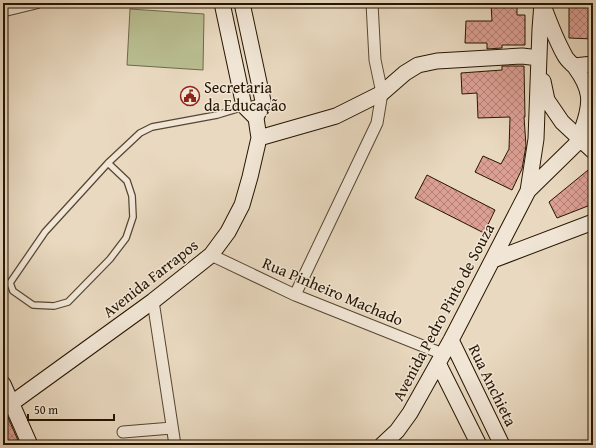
<svg xmlns="http://www.w3.org/2000/svg" width="596" height="448" font-family="'Gentium Book Plus',serif">
	<style>
		.pitch { fill: #b9be91; stroke: #6f6a49 }
		.building { fill: url(#building-cross-hatch); stroke: #251501 }
		.lines { fill: none; stroke-linecap: round; stroke-linejoin: round }
		.lane-casing { stroke: #564631; stroke-width: 8 }
		.street-casing { stroke: #564631; stroke-width: 13 }
		.secondary-casing { stroke: #251501; stroke-width: 17 }
		.lane { stroke: #f1e6d6; stroke-width: 5.5 }
		.street { stroke: #f1e6d6; stroke-width: 11 }
		.secondary { stroke: #f1e6d6; stroke-width: 15 }
		.labels { text-anchor: middle; dominant-baseline: central; stroke-width: 3; stroke-linejoin: round; paint-order: stroke }
		.poi-label { font-size: 16px; fill: #251501; stroke: #f1e6d6; text-anchor: start }
		.street-label { font-size: 16px; fill: #251501; stroke: #f1e6d6 }
	</style>
	<defs>
		<pattern id="building-cross-hatch" width="8" height="8" patternUnits="userSpaceOnUse"><rect width="8" height="8" fill="#dc9f93"/><path d="M0 0l8 8M0 8l8-8" fill="none" stroke="#b28076"/></pattern>
	</defs>
	<rect width="100%" height="100%" fill="#e9d9c0"/>
	<filter id="stains"><feTurbulence type="fractalNoise" baseFrequency=".005" numOctaves="4"/><feColorMatrix values="0 0 0 0 .2 0 0 0 0 .09 0 0 0 0 .02 0 0 0 .5 -.17"/></filter>
	<radialGradient id="worn" r=".72"><stop offset=".6" stop-color="#630" stop-opacity="0"/><stop offset="1" stop-color="#630" stop-opacity=".3"/></radialGradient>
	<path class="pitch" d="M130 9 204 14 203 70 127 65Z"/>
	<path class="building" d="M491 3H517V15H525V45H502V48L487 49V43H465L466 21H492Z
		M569 3H593V39L569 38Z
		M502 66H524L525 117H524L526 146 522 169 512 190 475 172 483 156 501 164 509 149 510 117 478 118 477 93 462 94 461 73 502 70Z
		M593 166V204L557 218 549 202Z
		M427 175 495 210 484 233 415 198Z
		M3 406 20 445H3Z"/>
	<g class="lines">
		<defs>
			<path id="lane" d="M108 163 127 181 132 196 133 217 126 238 110 259 68 302 54 306 33 305 13 291 10 283 12 280 45 232 108 163 140 133 152 127 217 115 260 102"/>
			<path id="street" d="M3 11 36 3
				M211 255 295 295 443 354
				M295 295 377 123 382 93 375 60 372 3
				M153 301 175 445
				M123 432 172 428"/>
			<path id="secondary" d="M222 3 244 106 256 118
				M544 8C550 24 556 40 565 56 567 60 571 63 575 67 591 89 592 101 583 127
				M574 66 593 64
				M543 81 547 100 562 122 593 151
				M259 138 336 116 382 93 405 73 418 65 437 61 522 56 539 58
				M528 191 536 139 540 29 542 3
				M493 260 593 222
				M451 340 502 445
				M438 363 479 445
				M3 384 30 445
				M12 403 153 301 211 255 228 232 242 205 250 177 259 138 256 118 263 101 242 3
				M382 445 397 431 410 413 451 340 528 191 575 145 593 117"/>
		</defs>
		<use href="#lane" class="lane-casing"/>
		<use href="#street" class="street-casing"/>
		<use href="#secondary" class="secondary-casing"/>
		<use href="#lane" class="lane"/>
		<use href="#street" class="street"/>
		<use href="#secondary" class="secondary"/>
	</g>
	<defs>
		<symbol id="civic-ring" viewBox="-11 -11 22 22"><circle r="9.5" fill="#f1e6d6" stroke="#8f2418" stroke-width="1.5"/><path d="M-.6-6.5H3V-4.5H.6V-3L4-1V1h2V6H-6V1h2V-1L-.6-3ZM-1.2 2.5V6h2.4V2.5Z" fill="#8f2418"/></symbol>
	</defs>
	<g fill-rule="evenodd">
		<use href="#civic-ring" x="179" y="85" width="22" height="22"/>
	</g>
	<g class="labels">
		<g class="poi-label">
			<text x="204" y="87">Secretaria<tspan x="204" dy="18">da Educação</tspan></text>
		</g>
		<g class="street-label">
			<text transform="translate(150 278) rotate(-38)">Avenida Farrapos</text>
			<text transform="translate(333 291) rotate(23)">Rua Pinheiro Machado</text>
			<text transform="translate(443 312) rotate(-62)">Avenida Pedro Pinto de Souza</text>
			<text transform="translate(493 385) rotate(64)">Rua Anchieta</text>
		</g>
	</g>
	<rect width="596" height="448" fill="none" stroke="#e9d9c0" stroke-width="16"/>
	<rect x="4" y="4" width="588" height="440" fill="none" stroke="#251501" stroke-width="2"/>
	<rect x="8" y="8" width="580" height="432" fill="none" stroke="#251501"/>
	<path d="M28 414v6h86v-6" fill="none" stroke="#251501" stroke-width="2"/>
	<text x="34" y="414" font-size="12" fill="#251501" stroke="#f1e6d6" stroke-width="3" paint-order="stroke">50 m</text>
	<rect width="100%" height="100%" filter="url(#stains)"/>
	<rect width="100%" height="100%" fill="url(#worn)"/>
</svg>
